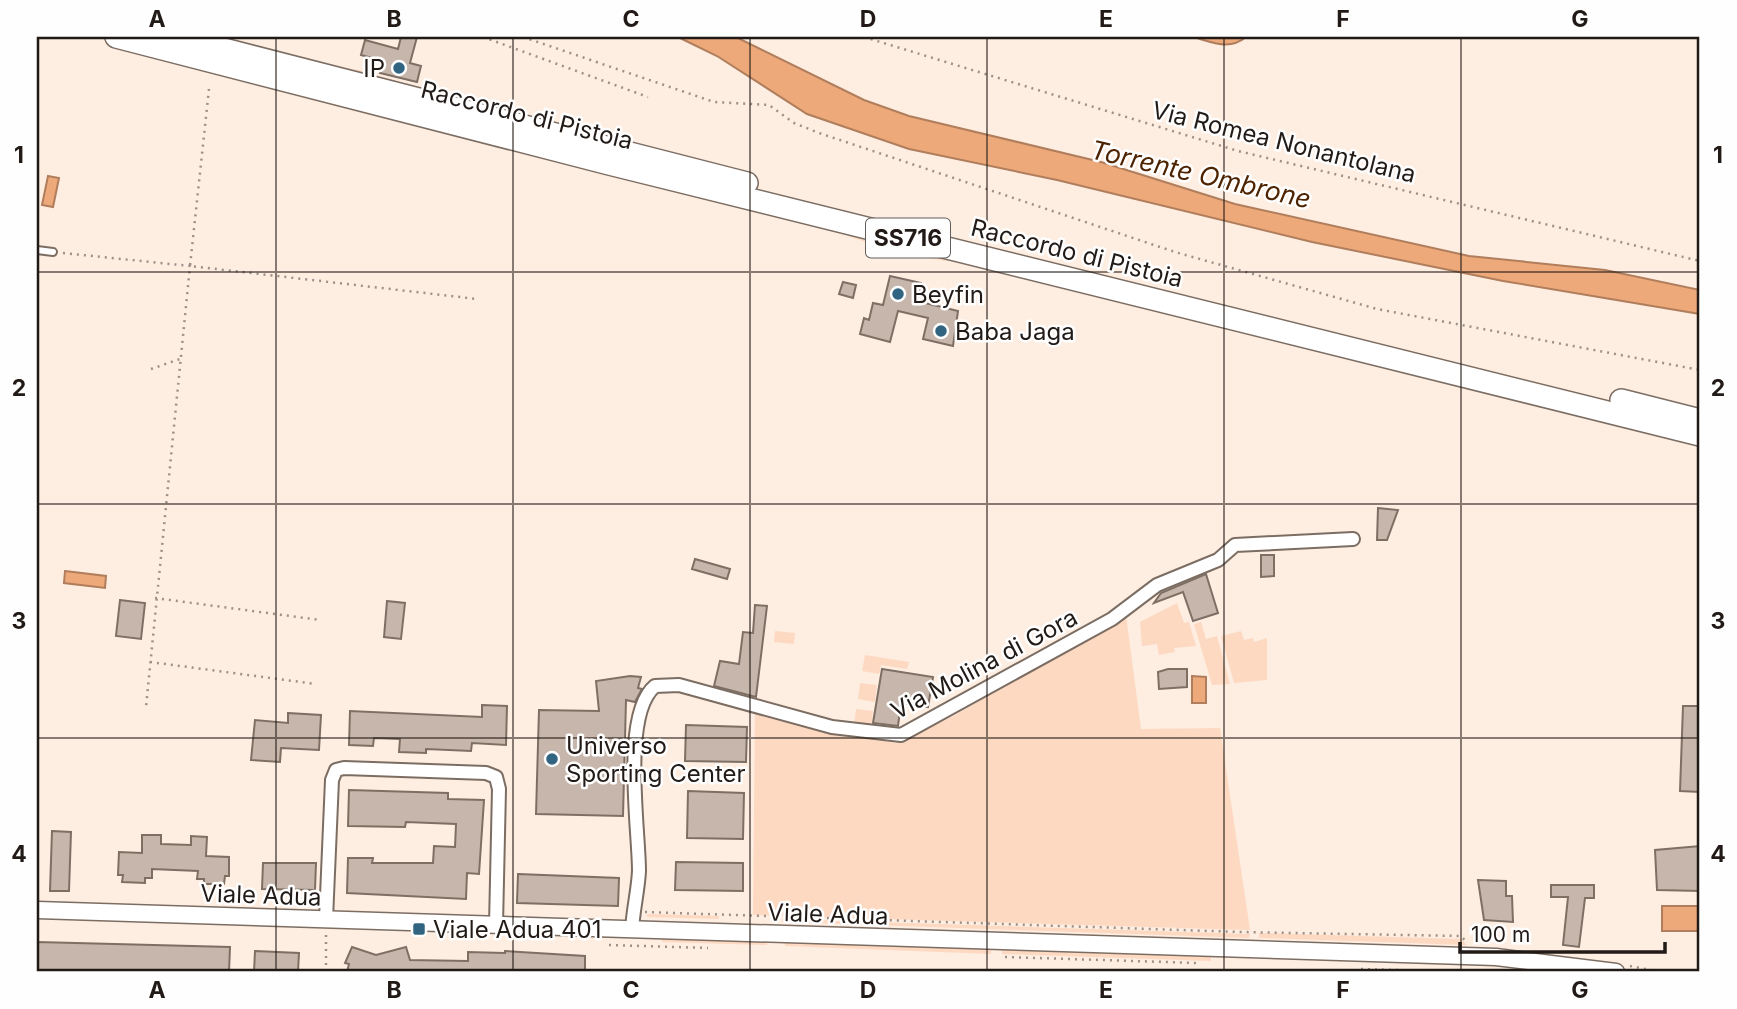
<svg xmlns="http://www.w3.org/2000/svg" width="1737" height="1009" font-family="Inter,sans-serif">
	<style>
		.green { fill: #fdd9c2 }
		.water { fill: #eda97a; stroke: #b07e5c; stroke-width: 2 }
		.building { fill: #c7b6ab; stroke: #7e6f65; stroke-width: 2 }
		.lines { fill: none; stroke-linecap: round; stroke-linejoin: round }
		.lane-casing { stroke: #7c6d63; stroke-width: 10 }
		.street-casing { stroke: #7c6d63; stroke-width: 16 }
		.secondary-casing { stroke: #7c6d63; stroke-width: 19 }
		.highway-casing { stroke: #7c6d63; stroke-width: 24 }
		.path { stroke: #9c9087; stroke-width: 2.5; stroke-dasharray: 2 5; stroke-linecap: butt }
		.lane { stroke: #fff; stroke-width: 6 }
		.street { stroke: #fff; stroke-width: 12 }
		.secondary { stroke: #fff; stroke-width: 16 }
		.highway { stroke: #fff; stroke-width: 21 }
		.grid { fill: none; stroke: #211a16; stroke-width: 2; stroke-opacity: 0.55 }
		.poi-dot { fill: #316481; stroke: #fefefe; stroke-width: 2.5 }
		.labels { text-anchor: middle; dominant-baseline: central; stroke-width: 5; stroke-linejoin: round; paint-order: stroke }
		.shield { fill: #fefefe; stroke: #635e5c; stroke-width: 2 }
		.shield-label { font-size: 23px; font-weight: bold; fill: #211a16 }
		.poi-label { font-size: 24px; fill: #211a16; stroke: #fefefe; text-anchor: start }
		.street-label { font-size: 24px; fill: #211a16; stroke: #fefefe }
		.water-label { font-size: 26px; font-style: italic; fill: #4e2300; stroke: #fefefe }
		.neatline { fill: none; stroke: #211a16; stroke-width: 2.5 }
		.grid-label { font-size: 23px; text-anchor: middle; font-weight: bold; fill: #211a16 }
	</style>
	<rect width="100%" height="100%" fill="#feede1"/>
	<path class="green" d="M330 66 359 70 460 99Z
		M831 228 964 261C945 266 848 240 831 228Z
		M1177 603 1184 623 1189 622 1196 646 1174 648 1175 652 1159 655 1157 644 1142 646 1140 622Z
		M1126 615 1141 729 1220 728 1250 930 753 915 755 711 815 729 896 743 952 717Z
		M1201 622 1206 639 1217 636 1230 684 1212 685 1194 624Z
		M775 631 795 633 794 644 774 642Z
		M1241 631 1244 640 1253 638 1254 642 1267 638V680L1234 683 1221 636Z
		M865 655 909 662 907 669 881 665 879 674 862 671Z
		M860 683 877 685 875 702 858 699Z
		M856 709 873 711 871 728 854 725Z
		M647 914 719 916V919L647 917Z
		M782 919 1250 934 1249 938 782 922Z
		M1259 933 1461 939 1467 945 1259 938Z
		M662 937 767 941V945L662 942Z
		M785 942 991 949V954L785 946Z
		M1002 949 1211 957V961L1002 954Z"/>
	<path class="water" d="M678 37H736L864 100 909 116 1101 162 1235 204 1469 256 1605 270 1700 290V314L1503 281 1312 242 1057 180 909 149 807 114 717 56Z
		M1193 37H1246C1229 51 1212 42 1193 37Z
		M48 176 59 178 53 207 42 205Z
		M65 571 106 576 105 588 64 583Z
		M1192 676 1206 677V703H1192Z
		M1662 906H1700V931H1662Z"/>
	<path class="building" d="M401 37H417L410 63 421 66 417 82 380 73 383 61 361 55 365 40 398 49Z
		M890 276 921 283 917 301 958 311 953 346 923 339 928 318 898 311 890 342 860 334 864 318 869 320 873 303 883 305Z
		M843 282 856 285 853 298 839 294Z
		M1378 508 1398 510 1387 540H1377Z
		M1261 555H1274V576L1261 577Z
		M695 559 730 569 727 579 692 569Z
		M1206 574 1218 613 1193 621 1183 592 1154 603 1161 593Z
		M120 600 145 603 141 639 116 636Z
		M387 601 405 603 401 639 384 637Z
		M755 605 767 606 756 697 714 686 720 661 739 664 743 632 753 633Z
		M882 669 933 677 928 707 901 703 898 726 873 723Z
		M1168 669H1187V687L1159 689 1158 672Z
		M630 676 641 677 638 688 642 689 635 702 626 700 623 816 536 814 539 710 599 711 596 681Z
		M482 705 507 706 506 745 472 743 471 751 426 749V753L399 752 400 739 374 738 373 746 349 745 350 711 482 717Z
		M1683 706H1700V792L1680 791Z
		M288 713 321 715 319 750 281 748 280 762 251 760 255 720 288 723Z
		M686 725 747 727 746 762 685 761Z
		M349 790 448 793V799L484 800 479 874 467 873 466 899 347 893 348 858H373L372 863H433L434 846 455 847 456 824 406 822 405 827 348 826Z
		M688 791 744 793 743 839 687 838Z
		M52 831 71 832 69 891H50Z
		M142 835H161V844L191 845V836L207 837 206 856 229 857V876H225L224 884H204V879H197L198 871 152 869V878H145V883L122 882 123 875H118L119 852 142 853Z
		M1700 846V891L1657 890 1655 850Z
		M676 862 743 863V891L675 890Z
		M263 863H316L315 890 262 889Z
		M518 874 619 878 618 906 517 903Z
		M1478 880 1506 881V896H1512L1513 922 1484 920Z
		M1551 885H1594V898H1585L1579 947 1563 945 1568 897H1551Z
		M37 942 230 947 229 972 37 971Z
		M352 947 376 955 406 947 410 960 468 961V952L505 953V951L585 956V972H347L349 964 345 963Z
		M255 951 299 953 298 972H254Z"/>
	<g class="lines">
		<defs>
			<path id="lane" d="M37 250 53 252"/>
			<path id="street" d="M326 919 332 780 336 770 344 768 486 773 496 777 499 789 496 925
				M632 930C633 910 638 891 639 871 639 829 621 714 655 686L679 685 832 727 901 735 1112 619 1157 585 1218 560 1235 545 1353 539"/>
			<path id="secondary" d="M37 910 1496 957 1616 972"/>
			<path id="highway" d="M116 37 609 164 1700 435
				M177 37 747 183
				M1621 400 1700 420"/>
		</defs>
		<use href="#lane" class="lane-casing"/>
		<use href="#street" class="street-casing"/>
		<use href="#secondary" class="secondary-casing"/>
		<use href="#highway" class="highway-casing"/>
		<path class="path" d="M483 37 648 97
			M523 37 714 102 769 105 794 123 819 133 1175 252 1377 309 1700 370
			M864 37 1238 151 1700 261
			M209 89 190 266 477 299
			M63 253 190 266 146 707
			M151 369 180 359
			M155 598 320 620
			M150 662 316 684
			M645 912 1240 932 1460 936 1465 940
			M609 945 708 948
			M1005 957 1197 963
			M1630 966 1661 972
			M1361 969 1463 972
			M326 972V933"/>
		<use href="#lane" class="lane"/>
		<use href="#street" class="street"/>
		<use href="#secondary" class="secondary"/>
		<use href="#highway" class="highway"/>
	</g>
	<path class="grid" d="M276 37V972M513 37V972M750 37V972M987 37V972M1224 37V972M1461 37V972M37 272H1700M37 504H1700M37 738H1700"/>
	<g class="poi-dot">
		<circle cx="399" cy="68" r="7"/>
		<circle cx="898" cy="294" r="7"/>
		<circle cx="941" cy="331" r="7"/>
		<circle cx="552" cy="759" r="7"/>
		<rect x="412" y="922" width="14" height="14" rx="3.5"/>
	</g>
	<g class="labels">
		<rect class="shield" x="866" y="218.5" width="84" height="39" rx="5"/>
		<g class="shield-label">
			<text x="908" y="238">SS716</text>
		</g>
		<g class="poi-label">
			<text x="385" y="68" text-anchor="end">IP</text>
			<text x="912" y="294">Beyfin</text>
			<text x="955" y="331">Baba Jaga</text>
			<text x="566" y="745">Universo<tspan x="566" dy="28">Sporting Center</tspan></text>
			<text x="433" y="929">Viale Adua 401</text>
		</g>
		<g class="street-label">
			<text transform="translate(527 115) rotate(14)">Raccordo di Pistoia</text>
			<text transform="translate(1284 142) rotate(14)">Via Romea Nonantolana</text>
			<text transform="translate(1077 253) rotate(14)">Raccordo di Pistoia</text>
			<text transform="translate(984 664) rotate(-28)">Via Molina di Gora</text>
			<text transform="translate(261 895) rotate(2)">Viale Adua</text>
			<text transform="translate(828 914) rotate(2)">Viale Adua</text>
		</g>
		<g class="water-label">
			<text transform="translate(1201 174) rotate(13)">Torrente Ombrone</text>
		</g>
	</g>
	<rect width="1737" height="1009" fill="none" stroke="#fefefe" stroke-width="77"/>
	<path d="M1460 942v10h205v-10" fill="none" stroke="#211a16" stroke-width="3.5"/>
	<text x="1471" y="942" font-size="21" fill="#211a16" stroke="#fefefe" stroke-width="5" paint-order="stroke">100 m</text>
	<rect x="38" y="38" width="1660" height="932" class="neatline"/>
	<g class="grid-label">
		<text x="157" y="27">A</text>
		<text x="394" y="27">B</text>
		<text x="631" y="27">C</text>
		<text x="868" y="27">D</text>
		<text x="1106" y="27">E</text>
		<text x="1343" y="27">F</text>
		<text x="1580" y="27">G</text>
		<text x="19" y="163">1</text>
		<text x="1718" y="163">1</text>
		<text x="19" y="396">2</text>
		<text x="1718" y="396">2</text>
		<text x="19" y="629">3</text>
		<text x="1718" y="629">3</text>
		<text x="19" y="862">4</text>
		<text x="1718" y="862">4</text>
		<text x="157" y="998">A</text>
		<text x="394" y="998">B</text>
		<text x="631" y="998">C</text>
		<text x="868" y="998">D</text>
		<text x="1106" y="998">E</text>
		<text x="1343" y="998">F</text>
		<text x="1580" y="998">G</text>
	</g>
</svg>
